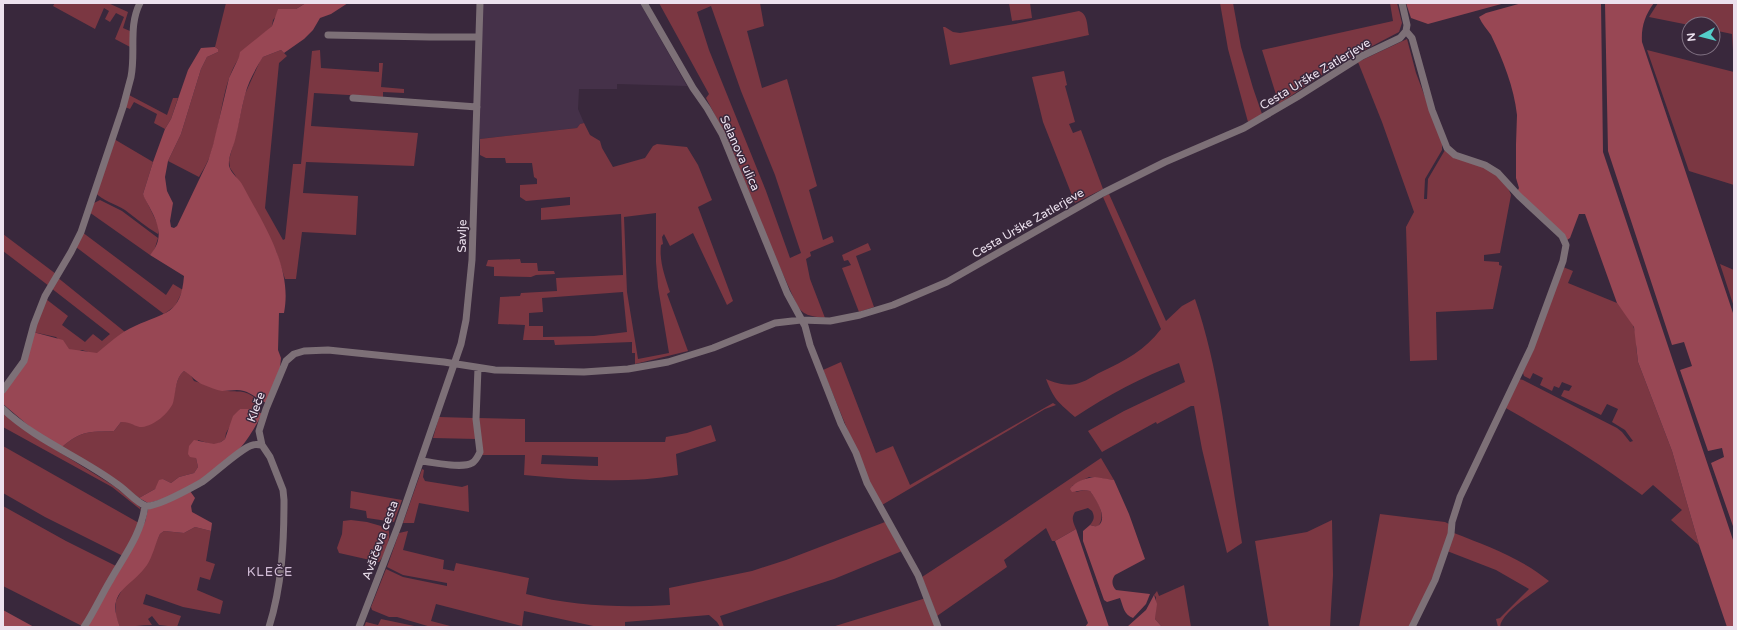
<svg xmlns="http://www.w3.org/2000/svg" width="1737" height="630" font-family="'Varela Round',sans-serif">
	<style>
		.built { fill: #453149 }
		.green { fill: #7b3742; fill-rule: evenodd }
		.forest { fill: #984754 }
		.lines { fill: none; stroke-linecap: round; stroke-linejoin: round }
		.minor { stroke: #7d7077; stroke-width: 7 }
		.labels { text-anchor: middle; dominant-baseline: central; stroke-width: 3; stroke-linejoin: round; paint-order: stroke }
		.street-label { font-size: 12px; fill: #ece1ee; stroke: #39283c }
		.neighbourhood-label { font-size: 13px; letter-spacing: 1px; fill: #d2bdd7; stroke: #39283c }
	</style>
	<rect width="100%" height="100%" fill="#39283c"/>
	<path class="built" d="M482 3H640L687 86 617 84V89H579L578 109 584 123 580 124 577 128 480 139 479 112Z"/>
	<path class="green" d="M55 3H108L128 12 123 28 130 31 132 48 115 39 124 17 116 13 110 22 105 19 109 11 104 8 95 29 53 6Z
		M226 3H306L296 9H282L273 20 272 26C261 37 247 45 239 58 222 83 222 118 213 146 210 158 205 167 199 177L168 161 181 134 201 69 207 57 218 52V49L215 47Z
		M659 3H760L764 26 747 31 762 88 787 79 817 186 809 190 823 240 832 236 834 242 810 252 811 256 806 259 810 279 825 318C811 316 802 316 796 303L772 250 730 144 706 98 709 94ZM711 6 741 91 775 175 801 253 790 258 766 191 709 50 697 12Z
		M1009 3H1030L1032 18 1012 21Z
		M1220 3H1233L1241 47 1253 88 1262 114 1248 122 1228 49Z
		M1390 3H1397L1402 23 1399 32 1338 64 1279 104 1262 50 1393 21Z
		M1658 3H1734V66L1732 34 1713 30V24L1689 25 1649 17Z
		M1079 11C1088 14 1087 26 1089 35L950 65 943 27H945L953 32 960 33 1015 24Z
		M1407 39 1416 73 1442 142V150L1425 179 1424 199H1427L1428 179 1445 150C1468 160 1503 169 1511 195L1500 253 1484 255V261L1499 262V265L1502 266 1493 309 1436 312 1437 360 1410 361 1406 227 1414 212 1382 122 1358 62Z
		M281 50 287 56 279 63 265 208 283 240 285 239 293 164H301L312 51 320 50 321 68 379 72V63H383L381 87 404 89V93L383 92V97L314 93 311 126 418 133 414 166 306 162 303 193 358 196 356 235 302 232 296 279H285L276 251 235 175 230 168 229 160 237 130 245 94 260 61 263 57Z
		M1647 50 1734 72V185L1689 171Z
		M1064 71 1067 85 1065 86 1075 122 1069 124 1073 133 1081 130 1103 189 1075 203 1043 122 1032 77Z
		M129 95 167 115 173 98H178L171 119 165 129 154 123 157 114 134 102 130 109 125 107Z
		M584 123 590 135 600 141 602 148 613 167 645 158 653 146 657 144 687 147 698 165 712 200 698 207 733 301 727 305 693 233 670 246 664 234 662 237 663 244 661 245C659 261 665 277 670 292L667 294 688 351 635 364V353H632V342L555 345 554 340H523L525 325 498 324 500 297 520 296 521 293 557 291 556 278 623 275 621 214 541 220V208L570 205V197L526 201 520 197V185L537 184V179L534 177 532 163H506L505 158H486L480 155V139L577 128 580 124ZM656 213V262L658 287 669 353 638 359 627 292 624 217ZM623 292 627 332 594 336 543 337V326H529V313L543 312 542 298Z
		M114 139 153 162 143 194 159 227 158 234C146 227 136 218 125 210 117 205 100 199 96 193Z
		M1109 194 1166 321 1182 306 1195 299C1222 378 1228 462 1242 543L1227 553 1202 449 1194 406H1191L1157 424 1156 422 1102 452 1088 431 1124 411 1185 382 1179 363C1142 377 1108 395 1075 417 1059 403 1054 400 1046 379 1055 383 1066 386 1076 384 1085 382 1093 376 1101 372 1125 361 1145 350 1161 329L1103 197Z
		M100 200 122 211 158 238 154 251 150 255 89 212 92 204Z
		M82 232 166 295 173 284 183 290 175 306 164 314 76 247Z
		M3 234 56 274 49 286 3 251Z
		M868 243 871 250 856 256 874 307 859 312 842 268 851 265 848 260 844 261 842 255Z
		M520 259 521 263H537L538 271H554L555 274 536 275 531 277 494 276V267L486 266 488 260Z
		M1720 264 1734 270V307Z
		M1563 267 1573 271 1568 283 1617 303 1632 322 1636 335V346L1638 362 1672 451 1699 545 1671 520 1682 510 1653 485 1642 495C1598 462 1552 434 1504 407L1519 379 1523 380 1617 428 1622 432 1630 442 1633 441 1625 430 1612 422 1618 409 1607 404 1601 415 1561 396 1564 390 1569 391 1572 386 1562 382 1559 388 1554 386 1552 391 1540 385 1543 378 1533 373 1530 379 1524 376 1523 373Z
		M57 277 125 332 98 353H91L82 350 77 352 68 349 56 337 33 332 46 299 68 316 62 325 85 342 93 334 102 341 110 334 51 288Z
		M841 362 876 453 893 446 910 485 1053 403 1056 405 1045 409 882 505 869 482 823 370Z
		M184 371 190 374 194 381C205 384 217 390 228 391 243 392 244 390 257 399L253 409H240L226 433 225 439 221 442 214 445 198 440 196 458 198 467 194 473 179 477 171 483 163 479 155 489 139 498 125 487 62 447C82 430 89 432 114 431L121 422 127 421 134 425 172 404C175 394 175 378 184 371Z
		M3 413 35 437 114 486 140 507 141 510 112 487 3 427Z
		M439 417 474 418 477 439 433 438Z
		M478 418 525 419V442H665L666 437 687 433 711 425 716 441 676 454 678 475C627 484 576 480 524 475L525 455H482ZM542 455 598 457V466L541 464Z
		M3 446 139 523 123 556 45 517 3 493Z
		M1101 458 1114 480 1089 477 1072 486 1076 492 1084 490 1090 491C1097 500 1107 515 1098 526H1094L1090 525C1094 520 1095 517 1092 511L1088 508 1075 512C1071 518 1073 522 1076 529L1055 541H1052L1046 528 1004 560 1007 567 937 616 922 577 1000 526Z
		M422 469 424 470 423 477 425 481 462 487 468 485 469 512 419 503 414 523H403Z
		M351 491 402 500 394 522 367 518 366 511 350 508Z
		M3 506 66 541 116 566 82 626 3 586Z
		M1380 514 1445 522 1449 524 1450 530 1440 560 1411 627H1359Z
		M351 520 367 522 388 528C392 537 385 555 379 562L339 553 337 548 342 534 343 521Z
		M1332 520 1333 575 1330 627H1269L1255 541 1307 532Z
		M885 522 902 551 834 579 720 616 724 627H720L717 622 709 615 625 622V627H598L524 611 522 626 436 604 431 621 454 627H431L397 617H389L372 610 371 607 386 569 403 577 447 586V583L403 575 387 567 399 533 408 531 403 550 444 560 443 569 454 571 456 563 529 578 526 594C573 606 621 608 670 605L669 588 752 571 786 560Z
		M195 527 211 531 206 561 215 564 210 580 200 577 197 590 223 601 220 614 183 607 146 594 143 604 181 616 177 627 159 625 152 616 148 619 152 625C141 625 131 627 120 627L116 617V601L123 588 155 544 160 534 164 531 184 533Z
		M1454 533C1487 546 1521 558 1549 581 1537 591 1501 612 1500 627H1498L1496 619 1500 618 1529 589 1496 570 1447 551Z
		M1184 585 1191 627H1162L1155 619 1156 597 1154 595 1157 591 1159 596Z
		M926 598 935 627H832Z
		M381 619 419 627H364L366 622 378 625Z"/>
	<path class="forest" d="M306 3H348L331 14 320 18 313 30 304 39 284 53 281 50 263 57C256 68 248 82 245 95 241 110 239 125 235 140 233 148 228 157 229 166 231 174 240 179 243 186 263 224 293 267 284 313H279L278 350 281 358 280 368 266 403C259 400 251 393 244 391 237 389 230 391 222 391 216 390 210 387 204 385 195 382 192 375 184 371 175 378 176 392 173 403 169 413 154 426 142 427 135 427 129 421 121 422L114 431C89 432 82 430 62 447L36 432 3 404V394L25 362 33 332 63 340 69 349 97 353C109 343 121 332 135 326 165 312 181 315 184 276L150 255C168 235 154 216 144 197L143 194 153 162 165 129 171 119 188 70 201 48 215 47 218 49V52L207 57 201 69 181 134 168 161 165 177 167 191 173 203 170 221 171 227 174 228 177 226 208 161 213 145 229 78 239 57 240 52 272 26 278 9H296Z
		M1406 3H1505L1428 24 1411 18Z
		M1522 3H1601L1603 152 1734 543V627H1727L1699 545 1672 451 1638 362 1634 327 1617 303 1585 214H1579L1570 238 1567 240 1517 192 1519 188 1516 178V144L1517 115C1514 87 1503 60 1491 35 1487 29 1482 24 1479 17L1486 13Z
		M1605 3H1654C1645 15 1641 27 1642 42L1734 316V529L1711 463 1724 457 1722 448 1708 451 1680 370 1692 366 1684 342 1672 345 1608 151Z
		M240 409H253L262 414C255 427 247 442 236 452 217 472 175 498 148 503L139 498 155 489 159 480 163 479 171 483 179 477 194 473 198 467 196 458 190 457 188 454 189 446 194 440 214 444 221 442 225 439 233 416Z
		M1095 477 1114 480 1129 514 1145 559 1115 575C1111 580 1112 586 1116 590L1150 594 1146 604 1133 618C1124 615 1123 606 1120 598L1107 602 1104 600 1083 541V531L1090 525C1093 526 1096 527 1099 525 1108 517 1095 498 1090 491L1084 490 1072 492 1070 489C1075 481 1086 478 1095 477Z
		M190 491 195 498 191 506 192 512 212 523 211 531 195 527 184 533 164 531 160 534C155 544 153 556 147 565 130 589 105 590 120 627H87L145 522 148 509Z
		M1076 529 1079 538 1109 627H1085L1088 623 1055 541Z
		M1154 595 1157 604 1155 619 1162 627H1127L1146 610Z
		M3 610 34 627H3Z"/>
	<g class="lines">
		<path class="minor" d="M644 3 693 88 707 108 722 134 787 293 805 326 810 345 841 424 856 453 867 483 918 575 938 627
			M1406 31 1412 38 1432 110 1447 148 1455 155 1485 165 1498 173 1519 196 1562 236 1566 245 1563 261 1531 348 1460 497 1452 522 1451 534 1435 580 1412 627
			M328 35 430 37H478
			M353 98 477 107
			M3 390 24 361 34 324 45 296 71 252 81 232 123 107 131 77C136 52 128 26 140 3
			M3 409C37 441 81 457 117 484 125 489 138 504 146 506 158 507 191 488 202 482 214 474 242 447 253 445 256 444 259 445 262 445
			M421 461C433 462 462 469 472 463 476 461 478 456 480 452L476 419 478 368
			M84 627C94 612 101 596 110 581 124 556 141 535 145 506
			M269 627C282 586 284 542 284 500L283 490 270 457 262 445 259 431 266 409 286 361 294 354 304 351 328 350 444 362 495 370 584 372 628 369 668 362 713 348 775 323 801 320 830 321 860 315 893 305 947 282 1103 193 1165 162 1244 128 1297 97 1362 56 1400 38 1406 31 1407 25 1402 3
			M359 627 398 526 461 344 466 320 472 260 480 3"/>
	</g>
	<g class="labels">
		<g class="street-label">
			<text transform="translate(1315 74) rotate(-31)">Cesta Urške Zatlerjeve</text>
			<text transform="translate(740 153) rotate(66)">Selanova ulica</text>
			<text transform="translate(1028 223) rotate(-30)">Cesta Urške Zatlerjeve</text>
			<text transform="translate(462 236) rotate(-89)">Savlje</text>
			<text transform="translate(256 407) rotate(-70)">Kleče</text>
			<text transform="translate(380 540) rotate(-70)">Avšičeva cesta</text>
		</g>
		<g class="neighbourhood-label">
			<text x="270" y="572">KLEČE</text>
		</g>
	</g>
	<rect width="1737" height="630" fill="none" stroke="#ece1ee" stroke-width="8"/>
	<g transform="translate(1701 36) rotate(263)"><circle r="19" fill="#39283c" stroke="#817283"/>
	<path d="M0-3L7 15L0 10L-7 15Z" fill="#53cdc9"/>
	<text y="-6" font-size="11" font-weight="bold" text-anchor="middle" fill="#ece1ee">N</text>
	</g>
</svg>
